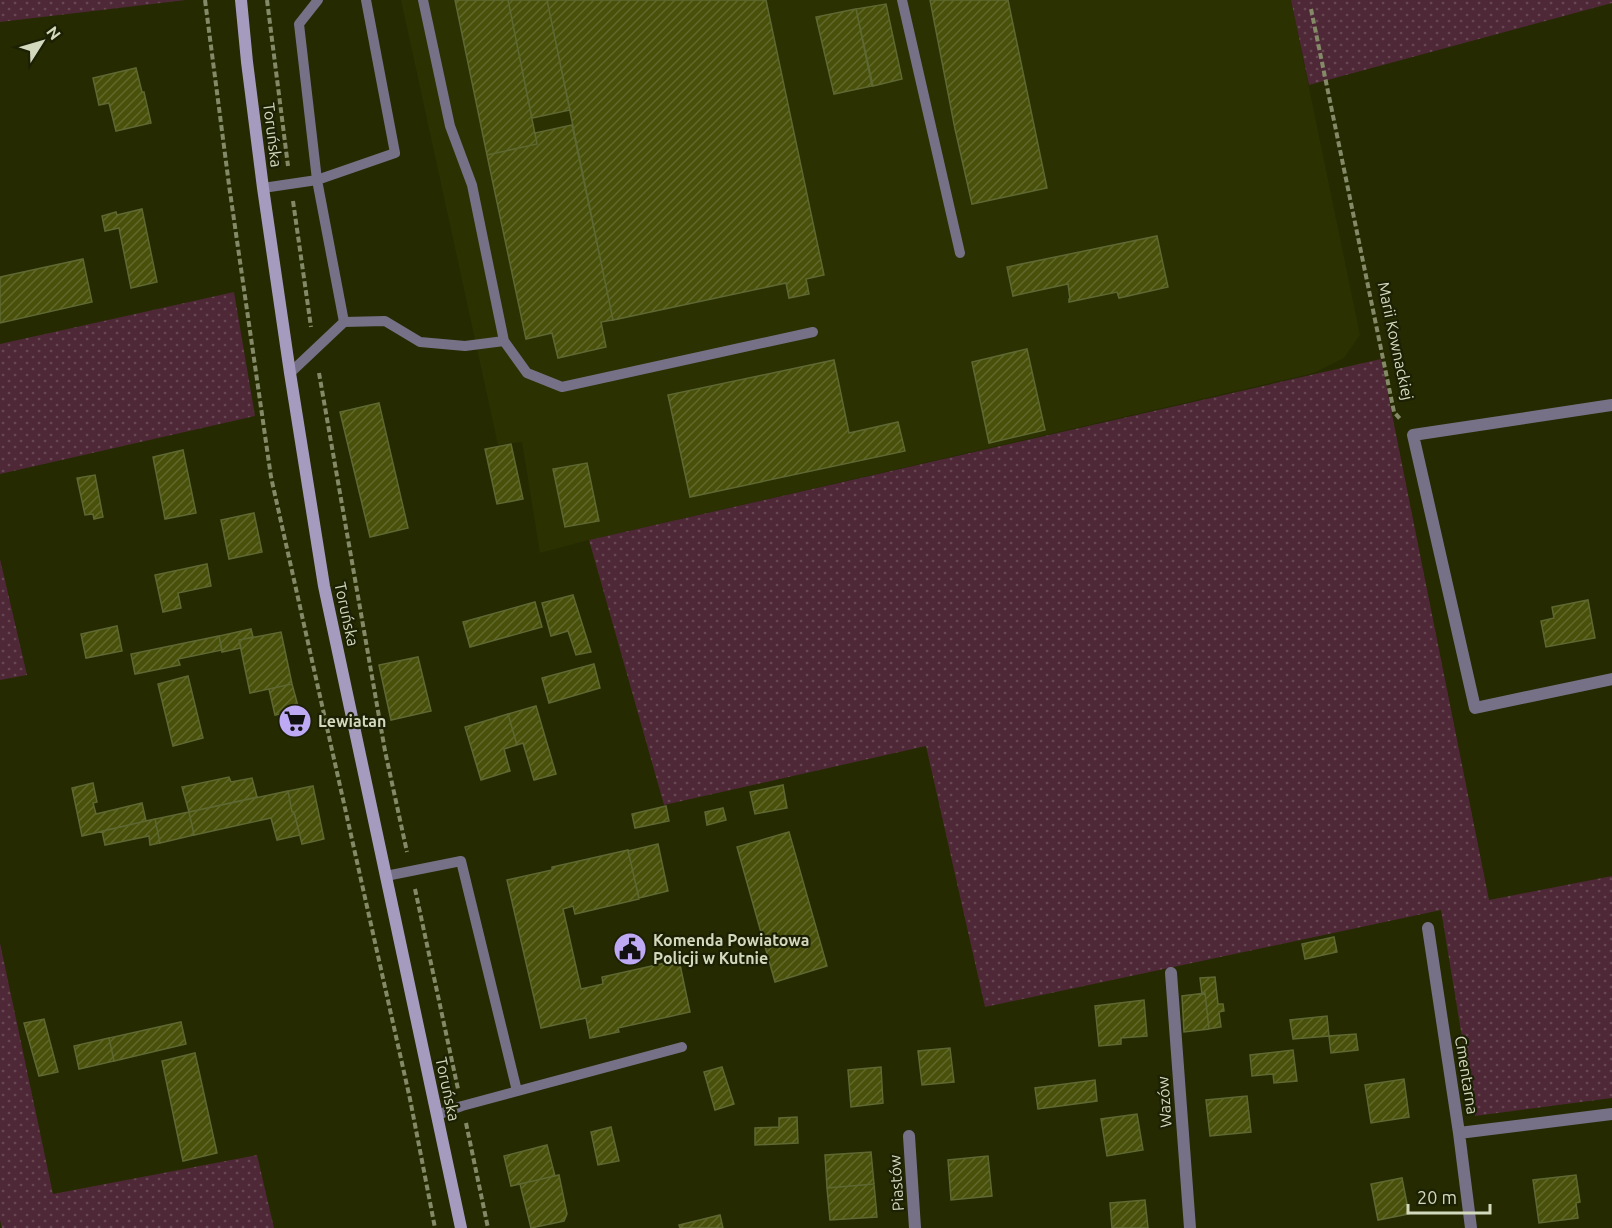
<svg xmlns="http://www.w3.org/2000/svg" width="1612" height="1228" font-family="Ubuntu,sans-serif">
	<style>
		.built { fill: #2b3100 }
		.grass { fill: url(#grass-dots) }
		.building { fill: url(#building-hatch); stroke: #5f6832; stroke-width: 1.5 }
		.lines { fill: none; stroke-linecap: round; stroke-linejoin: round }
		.path { stroke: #848a68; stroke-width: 4; stroke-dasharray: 6 3; stroke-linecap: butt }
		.lane { stroke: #767187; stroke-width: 10 }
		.street { stroke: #767187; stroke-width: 12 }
		.secondary { stroke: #a49bbe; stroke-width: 12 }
		.labels { text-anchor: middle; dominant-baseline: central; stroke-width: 4.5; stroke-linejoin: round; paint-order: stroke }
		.street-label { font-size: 16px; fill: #d3d9bd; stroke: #1c2004 }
		.poi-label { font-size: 16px; font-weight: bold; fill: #d3d9bd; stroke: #1c2004; text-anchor: start }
	</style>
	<defs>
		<pattern id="grass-dots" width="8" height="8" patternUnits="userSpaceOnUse" patternTransform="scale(1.5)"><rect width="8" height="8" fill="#4e2837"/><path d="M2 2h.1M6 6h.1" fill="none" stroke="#674752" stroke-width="1.8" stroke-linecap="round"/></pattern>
		<pattern id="building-hatch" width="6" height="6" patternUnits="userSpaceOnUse" patternTransform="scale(1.5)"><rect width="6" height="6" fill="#48500a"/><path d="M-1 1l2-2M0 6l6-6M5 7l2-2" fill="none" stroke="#62692c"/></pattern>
	</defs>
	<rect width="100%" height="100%" fill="#252a01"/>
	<path class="built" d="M401 0H1291L1360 335 1344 358 1314 373 589 540 540 553 522 442 498 445Z"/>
	<path class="grass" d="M0 0H186L0 22Z
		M1291 0H1612V3L1309 85Z
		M234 292 255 416 0 474V344Z
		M1381 359 1489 900 1612 876V1098L1475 1116 1441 910 985 1007 926 746 664 805 589 540Z
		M0 559 27 675 0 680Z
		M0 943 53 1194 257 1155 274 1228H2L0 1220Z"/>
	<path class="building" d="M455 0H508L537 144 487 155Z
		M508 0H547L570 110 532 118Z
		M547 0H766L824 275 806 279 809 294 789 298 786 283 613 320Z
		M930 0H1008L1047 188 972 204 955 129Z
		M886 4 902 79 873 86 856 9Z
		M856 9 872 86 834 94 816 17Z
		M136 68 142 92H144L151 123 116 131 109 103 99 105 93 78Z
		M572 125 613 320 601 322 606 347 558 358 552 333 526 339 487 155 537 144 535 133Z
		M142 209 157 282 131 288 119 228 105 231 102 216 116 212 117 215Z
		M1157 236 1168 287 1119 298 1117 292 1069 302V299H1070L1068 284 1013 296 1007 267Z
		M83 259 92 302 0 323V277Z
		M1027 349 1045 430 989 443 972 362Z
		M834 360 849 433 898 422 905 451 690 497 668 395Z
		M379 403 408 528 370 537 340 412Z
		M511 444 523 499 497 504 485 449Z
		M183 450 196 513 165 519 153 457Z
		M587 463 599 521 565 527 553 469Z
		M95 475 103 517 94 519 93 514 85 515 77 478Z
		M254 513 262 552 229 559 221 520Z
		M207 564 211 586 178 593 181 608 163 612 155 575Z
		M573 595 591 652 576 655 568 631 551 636 542 603Z
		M1588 600 1595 638 1546 647 1541 621 1554 618 1552 607Z
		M535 602 542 627 470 647 463 622Z
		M117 626 122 651 86 658 81 634Z
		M251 629 253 637 239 640 241 648 222 652 219 636Z
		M281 632 292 684 250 693 239 640Z
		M219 636 222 650 178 659 180 665 135 674 131 654Z
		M418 657 431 711 391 720 379 665Z
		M594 664 600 688 549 703 542 678Z
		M188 676 203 738 173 746 158 684Z
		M292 684 299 710 275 715 269 689Z
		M536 706 556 774 534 780 523 743 517 745 508 714Z
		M508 714 517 745 504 749 510 771 481 780 465 727Z
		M229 777 231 782 252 778 257 797 189 812 182 787Z
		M93 783 97 802 93 803 96 814 142 803 146 821 82 836 72 788Z
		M783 785 787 808 755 814 750 792Z
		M313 786 324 839 302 844 294 812H292L288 791Z
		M288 791 292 812H294L300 835 277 840 271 818 194 835 189 812Z
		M666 806 669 821 635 828 632 814Z
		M723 808 726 820 707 825 705 812Z
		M189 812 194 835 160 843 155 819Z
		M155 819 160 843 150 845 149 836 105 845 102 831Z
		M789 832 827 966 775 982 737 847Z
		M658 844 668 891 639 898 628 851Z
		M628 850 639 899 575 914 573 906 563 909 581 989 603 984 602 977 679 960 690 1012 618 1028 619 1032 590 1038 586 1018 541 1028 507 880 552 870V867Z
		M1334 937 1337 952 1305 959 1302 944Z
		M1215 977 1218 1004H1223L1224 1011 1219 1012 1221 1027 1209 1029 1205 993 1202 994 1200 978Z
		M1205 993 1209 1029 1184 1032 1182 996Z
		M1144 1000 1147 1036 1121 1038V1044L1099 1046 1095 1006Z
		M1327 1016 1329 1036 1293 1039 1290 1020Z
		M44 1019 58 1072 39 1076 24 1023Z
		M181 1022 186 1044 114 1061 109 1038Z
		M1356 1034 1358 1050 1331 1053 1329 1036Z
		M109 1038 114 1061 79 1069 74 1046Z
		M950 1048 954 1082 922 1085 918 1051Z
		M1293 1050 1297 1081 1274 1083 1273 1074 1252 1076 1250 1055Z
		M195 1053 217 1153 183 1161 162 1061Z
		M722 1067 734 1104 715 1110 704 1072Z
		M881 1067 883 1103 851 1107 848 1070Z
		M1404 1079 1409 1117 1371 1123 1365 1085Z
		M1095 1080 1097 1101 1038 1109 1035 1088Z
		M1247 1096 1251 1132 1210 1136 1206 1100Z
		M1137 1114 1143 1150 1107 1156 1101 1119Z
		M797 1117 798 1143 755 1145V1128L779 1127V1118Z
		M611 1127 619 1161 598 1165 591 1132Z
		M547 1145 555 1176 511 1186 504 1156Z
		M871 1152 874 1184 827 1188 825 1155Z
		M988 1156 992 1196 951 1200 948 1160Z
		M559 1175 567 1214 564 1221 531 1228 520 1184Z
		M1576 1175 1580 1202 1576 1203 1578 1218 1539 1223 1533 1180Z
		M1402 1178 1409 1214 1378 1220 1371 1184Z
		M874 1184 877 1217 830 1220 827 1188Z
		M1145 1200 1148 1228H1112L1110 1203Z
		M720 1215 723 1228H680L679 1225Z"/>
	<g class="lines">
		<path class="path" d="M205 0 229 185 271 477 410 1099 435 1228
			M267 0 288 166
			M1311 9 1394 412 1401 420
			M293 201 311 327
			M319 373 385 751 407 852
			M415 889 458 1089
			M466 1123 488 1228"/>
		<path class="lane" d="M318 0 299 24 317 180 395 153 366 0
			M423 0 450 126 472 185 504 341 527 373 562 387 813 332
			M902 0 960 253
			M263 188 317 180 344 322
			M290 373 344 322 385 321 420 342 465 346 504 341
			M386 876 461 861 517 1091
			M437 1115 462 1106 682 1047"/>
		<path class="street" d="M1612 405 1413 435 1475 708 1612 679
			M1428 928 1459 1133 1471 1228
			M1171 973 1190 1228
			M1459 1133 1612 1114
			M909 1136 915 1228"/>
		<path class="secondary" d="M241 0 247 62 263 188 290 373 324 586 461 1228"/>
	</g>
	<defs>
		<symbol id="supermarket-disc" viewBox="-11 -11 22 22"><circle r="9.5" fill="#bea9f5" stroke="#1c2004"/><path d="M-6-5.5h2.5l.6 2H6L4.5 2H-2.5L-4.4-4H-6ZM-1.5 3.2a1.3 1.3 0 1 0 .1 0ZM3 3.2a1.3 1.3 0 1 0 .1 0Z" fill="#111"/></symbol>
		<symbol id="civic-disc" viewBox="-11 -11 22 22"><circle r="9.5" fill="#bea9f5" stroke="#1c2004"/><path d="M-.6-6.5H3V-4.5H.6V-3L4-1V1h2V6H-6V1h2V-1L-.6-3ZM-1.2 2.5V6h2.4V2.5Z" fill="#111"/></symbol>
	</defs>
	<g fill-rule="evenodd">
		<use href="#supermarket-disc" x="276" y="702" width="38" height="38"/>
		<use href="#civic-disc" x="611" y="930" width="38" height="38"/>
	</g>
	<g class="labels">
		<g class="street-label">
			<text transform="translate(273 135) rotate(83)">Toruńska</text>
			<text transform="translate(1396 341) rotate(78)">Marii Kownackiej</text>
			<text transform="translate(347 614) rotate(78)">Toruńska</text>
			<text transform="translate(1467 1075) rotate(81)">Cmentarna</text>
			<text transform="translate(448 1089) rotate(78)">Toruńska</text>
			<text transform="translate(1164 1102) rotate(-94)">Wazów</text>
			<text transform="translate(896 1183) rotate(-94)">Piastów</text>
		</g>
		<g class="poi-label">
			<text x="318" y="721">Lewiatan</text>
			<text x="653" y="940">Komenda Powiatowa<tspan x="653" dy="18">Policji w Kutnie</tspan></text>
		</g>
	</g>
	<g transform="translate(42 42) rotate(53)" stroke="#1c2004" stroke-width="4.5" paint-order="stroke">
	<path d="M0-4.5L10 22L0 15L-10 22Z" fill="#d3d9bd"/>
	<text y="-9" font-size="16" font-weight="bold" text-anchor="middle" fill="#d3d9bd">N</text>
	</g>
	<path d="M1408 1204v9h82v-9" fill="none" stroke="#d3d9bd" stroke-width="3"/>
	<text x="1417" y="1204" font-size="18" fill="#d3d9bd" stroke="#1c2004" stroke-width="4.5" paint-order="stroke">20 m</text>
</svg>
